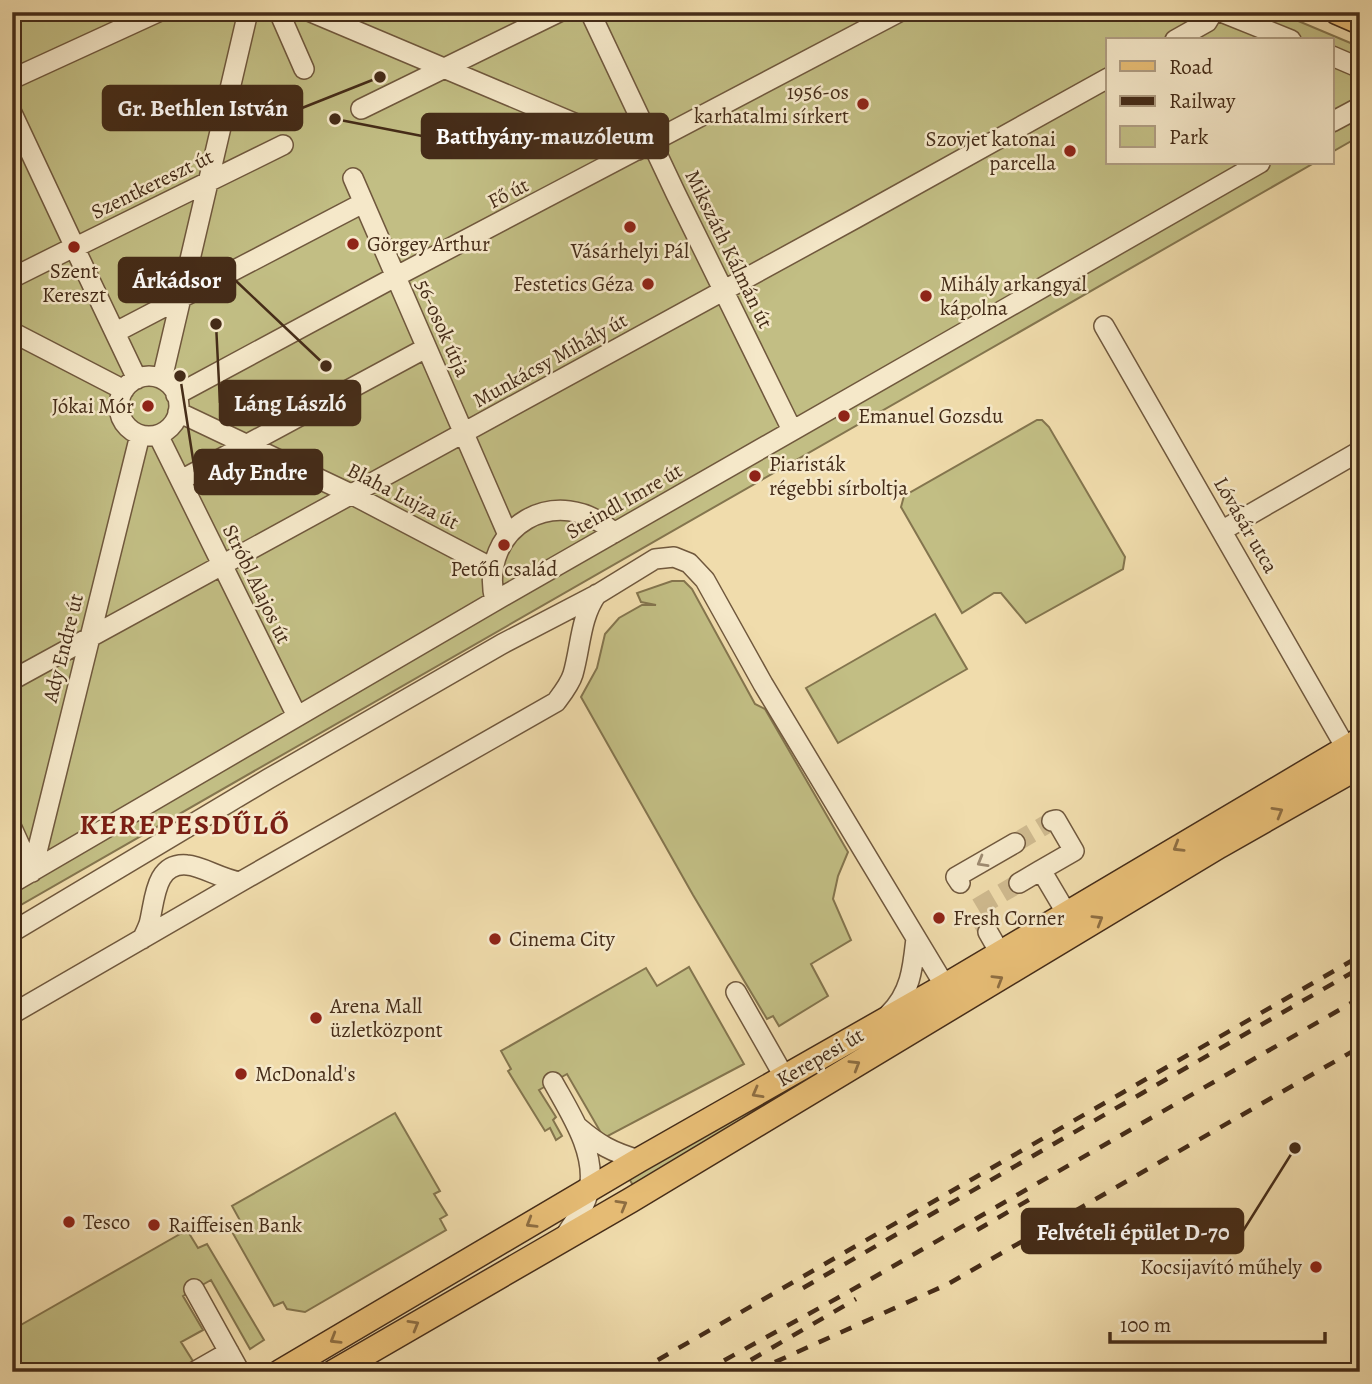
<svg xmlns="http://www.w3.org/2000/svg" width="1372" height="1384" font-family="Alegreya,serif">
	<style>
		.green { fill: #c2be84; stroke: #84754e; stroke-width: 2 }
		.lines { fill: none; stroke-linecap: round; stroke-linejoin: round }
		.minor-tunnel { stroke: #ceb98e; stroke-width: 19; stroke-dasharray: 19 10; stroke-linecap: butt }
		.minor-casing { stroke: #70583d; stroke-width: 22 }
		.major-casing { stroke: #452c18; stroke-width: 27 }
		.minor { stroke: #f5e8c9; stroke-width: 19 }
		.major { stroke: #e8be76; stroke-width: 24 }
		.rail { stroke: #452c18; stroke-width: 4.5; stroke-dasharray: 12 12; stroke-linecap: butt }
		.oneway { stroke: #8e6e42 }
		.oneway2 { stroke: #9d8a70 }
		.poi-dot { fill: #8f2418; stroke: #f5e8c9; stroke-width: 2.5 }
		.labels { text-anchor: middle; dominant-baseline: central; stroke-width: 5; stroke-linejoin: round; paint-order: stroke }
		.poi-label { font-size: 21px; fill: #452c18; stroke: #f5e8c9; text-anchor: start }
		.street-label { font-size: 21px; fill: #452c18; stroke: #f5e8c9 }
		.district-label { font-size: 28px; font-weight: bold; letter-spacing: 2px; fill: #7a1f14; stroke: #f5e8c9 }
		.leader { fill: none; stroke: #452c18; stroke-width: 2.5 }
		.callout-dot { fill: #452c18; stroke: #f5e8c9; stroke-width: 2.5 }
		.callout { fill: #452c18; stroke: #452c18; stroke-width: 2.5 }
		.callout-label { font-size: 23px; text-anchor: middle; font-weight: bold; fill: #fff }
	</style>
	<rect width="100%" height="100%" fill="#f0dcac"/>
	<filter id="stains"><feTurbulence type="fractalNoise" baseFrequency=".00286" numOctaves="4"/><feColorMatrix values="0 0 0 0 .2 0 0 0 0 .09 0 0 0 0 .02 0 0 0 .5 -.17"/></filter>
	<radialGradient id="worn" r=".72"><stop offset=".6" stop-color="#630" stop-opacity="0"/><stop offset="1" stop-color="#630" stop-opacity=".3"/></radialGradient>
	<path class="green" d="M12 12H1277L1360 47V136L1332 152V40H1108V163H1314L12 910Z
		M1037 420H1042L1049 427 1125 557 1123 569 1026 623 1001 593H994L962 613 901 507 904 496Z
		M672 581H684L692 589 755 704 765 709 848 852 838 876 833 899 851 940 811 964 828 996 779 1026 773 1016 767 1019 693 895 581 697 597 668 605 634 619 618 642 605H656L641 602 637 593Z
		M935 614 967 669 838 743 806 688Z
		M689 967 744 1064 604 1138 567 1074 539 1090 556 1117 553 1120 562 1136 556 1140 550 1128 545 1131 508 1071 511 1069 501 1051 646 968 657 986Z
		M775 1096 710 1142 634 1187 628 1177Z
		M395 1113 440 1191 434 1194 447 1215 440 1219 446 1230 305 1312 287 1309 283 1302 274 1306 231 1230 242 1224 232 1206Z
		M187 1230 198 1248 207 1244 264 1340 250 1349 211 1280 183 1296 203 1330 181 1342 196 1366 186 1372H12V1330Z"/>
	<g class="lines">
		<path class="minor-tunnel" d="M1015 843 1052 821
			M988 932 975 909 1019 883"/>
		<defs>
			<path id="minor" d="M279 12 304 69
				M311 12 638 150
				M590 12 676 194 792 430
				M1221 12 1291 40
				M1175 40 1207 22 1213 12
				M1332 56 1360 68
				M12 79 158 12
				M361 109 559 12
				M12 113 72 241
				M1332 122 1360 107
				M353 178 508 535
				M80 245 283 145
				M77 253 137 379
				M12 278 68 250
				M1104 326 1346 748 1345 761
				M12 332 124 390
				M116 332 363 203
				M119 406a30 30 0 1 1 60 0a30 30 0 1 1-60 0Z
				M162 379 248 12
				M176 395 395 277 899 12
				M178 412 351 494 492 568
				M158 435 297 716
				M181 480 426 348
				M1223 530 1360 451
				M495 601C477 527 558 480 614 533
				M12 680 856 218 1108 78
				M12 828 32 872
				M1041 870 1074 851 1056 820 1052 821
				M32 872 140 435
				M12 883 495 601 1260 163
				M960 883 956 877 1015 843
				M1019 883 1041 870 1067 914
				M12 932 268 779 502 644 598 594 655 559 674 557 689 563 705 580 763 684 945 986
				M988 932 1000 953
				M142 939C145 934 147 929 149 924 155 902 154 862 187 865 202 866 221 879 240 882
				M736 992 785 1078
				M12 1014 240 882 556 702C562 694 570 684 573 674 581 646 580 618 597 594
				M889 1014C911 993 913 966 916 938
				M553 1082C570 1113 597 1153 589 1190 585 1208 573 1223 564 1238
				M578 1127C599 1145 612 1152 639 1160
				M194 1289 240 1372
				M194 1372 229 1352"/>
			<path id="major" d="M1337 12 1360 22
				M280 1372 639 1160 945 986 1360 740
				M334 1372 631 1200 1219 846 1360 766"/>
		</defs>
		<use href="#minor" class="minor-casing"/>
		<use href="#major" class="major-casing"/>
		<use href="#minor" class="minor"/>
		<use href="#major" class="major"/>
		<path class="rail" d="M977 1230 1032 1198
			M803 1288 1360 968
			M637 1372 1360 956
			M703 1372 843 1295 1360 998
			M730 1372 856 1299
			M753 1372 948 1284 1360 1047"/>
	</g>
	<defs><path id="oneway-chevron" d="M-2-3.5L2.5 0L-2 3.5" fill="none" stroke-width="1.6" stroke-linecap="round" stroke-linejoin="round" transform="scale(1.75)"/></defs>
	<g class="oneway">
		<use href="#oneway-chevron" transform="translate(1278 812) rotate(-30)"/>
		<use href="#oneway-chevron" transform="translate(1178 847) rotate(149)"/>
		<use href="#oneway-chevron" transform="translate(1098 920) rotate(-31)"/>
		<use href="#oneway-chevron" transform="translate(998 980) rotate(-31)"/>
		<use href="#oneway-chevron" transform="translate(855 1065) rotate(-31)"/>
		<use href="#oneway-chevron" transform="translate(757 1093) rotate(151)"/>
		<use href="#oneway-chevron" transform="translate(622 1205) rotate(-30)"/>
		<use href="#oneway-chevron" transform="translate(531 1223) rotate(149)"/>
		<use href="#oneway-chevron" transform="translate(414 1325) rotate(-30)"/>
		<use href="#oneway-chevron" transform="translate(335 1339) rotate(149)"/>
	</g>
	<use class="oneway2" href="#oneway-chevron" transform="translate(982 862) rotate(150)"/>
	<g class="poi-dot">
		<circle cx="863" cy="104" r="7"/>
		<circle cx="1070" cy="151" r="7"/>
		<circle cx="630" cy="227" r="7"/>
		<circle cx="353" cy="244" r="7"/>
		<circle cx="74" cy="247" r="7"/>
		<circle cx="648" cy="284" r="7"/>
		<circle cx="926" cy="296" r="7"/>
		<circle cx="148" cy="406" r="7"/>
		<circle cx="844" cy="416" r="7"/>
		<circle cx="755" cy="476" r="7"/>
		<circle cx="504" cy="545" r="7"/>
		<circle cx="939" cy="918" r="7"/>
		<circle cx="495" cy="939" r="7"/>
		<circle cx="316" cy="1018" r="7"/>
		<circle cx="241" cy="1074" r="7"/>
		<circle cx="69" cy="1222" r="7"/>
		<circle cx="154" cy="1225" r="7"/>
		<circle cx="1316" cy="1267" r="7"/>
	</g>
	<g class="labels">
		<g class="poi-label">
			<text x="849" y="92" text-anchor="end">1956-os<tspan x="849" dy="24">karhatalmi sírkert</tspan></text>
			<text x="1056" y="139" text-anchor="end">Szovjet katonai<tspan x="1056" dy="24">parcella</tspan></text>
			<text x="367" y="244">Görgey Arthur</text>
			<text x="630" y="251" text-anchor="middle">Vásárhelyi Pál</text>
			<text x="74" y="271" text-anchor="middle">Szent<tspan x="74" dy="24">Kereszt</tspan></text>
			<text x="634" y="284" text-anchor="end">Festetics Géza</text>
			<text x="940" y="284">Mihály arkangyal<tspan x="940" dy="24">kápolna</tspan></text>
			<text x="134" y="406" text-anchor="end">Jókai Mór</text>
			<text x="858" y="416">Emanuel Gozsdu</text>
			<text x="769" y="464">Piaristák<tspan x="769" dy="24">régebbi sírboltja</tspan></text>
			<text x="504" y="569" text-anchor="middle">Petőfi család</text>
			<text x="953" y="918">Fresh Corner</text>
			<text x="509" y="939">Cinema City</text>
			<text x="330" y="1006">Arena Mall<tspan x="330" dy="24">üzletközpont</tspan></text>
			<text x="255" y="1074">McDonald's</text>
			<text x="83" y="1222">Tesco</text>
			<text x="168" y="1225">Raiffeisen Bank</text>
			<text x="1302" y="1267" text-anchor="end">Kocsijavító műhely</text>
		</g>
		<g class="street-label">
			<text transform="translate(152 184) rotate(-26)">Szentkereszt út</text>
			<text transform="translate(508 193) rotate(-27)">Fő út</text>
			<text transform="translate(729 249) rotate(64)">Mikszáth Kálmán út</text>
			<text transform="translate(443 328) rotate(66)">56-osok útja</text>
			<text transform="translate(550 360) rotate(-29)">Munkácsy Mihály út</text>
			<text transform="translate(403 496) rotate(27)">Blaha Lujza út</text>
			<text transform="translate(624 501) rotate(-30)">Steindl Imre út</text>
			<text transform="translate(1246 525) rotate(60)">Lóvásár utca</text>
			<text transform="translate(257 584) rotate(64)">Stróbl Alajos út</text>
			<text transform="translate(63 648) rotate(-76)">Ady Endre út</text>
			<text transform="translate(820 1057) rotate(-30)">Kerepesi út</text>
		</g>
		<g class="district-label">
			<text x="185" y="825">KEREPESDŰLŐ</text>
		</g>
	</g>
	<path class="leader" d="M380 77L302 108M335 119L422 136M326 366L235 280M216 324L220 403M180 376L195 472M1295 1148L1243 1231"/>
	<g class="callout-dot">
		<circle cx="380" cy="77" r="7"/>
		<circle cx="335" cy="119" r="7"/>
		<circle cx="326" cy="366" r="7"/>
		<circle cx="216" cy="324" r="7"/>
		<circle cx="180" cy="376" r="7"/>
		<circle cx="1295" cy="1148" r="7"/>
	</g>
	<g class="callout">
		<rect x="103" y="86" width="199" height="44" rx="7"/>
		<rect x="422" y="114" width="246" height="44" rx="7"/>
		<rect x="119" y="258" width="116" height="44" rx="7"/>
		<rect x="220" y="381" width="140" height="44" rx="7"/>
		<rect x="195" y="450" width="127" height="44" rx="7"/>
		<rect x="1022" y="1209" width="221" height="44" rx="7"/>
	</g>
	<g class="callout-label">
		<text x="203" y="116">Gr. Bethlen István</text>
		<text x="545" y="144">Batthyány-mauzóleum</text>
		<text x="177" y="288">Árkádsor</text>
		<text x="290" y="411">Láng László</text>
		<text x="258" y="480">Ady Endre</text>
		<text x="1133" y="1240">Felvételi épület D-70</text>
	</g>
	<rect width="1372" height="1384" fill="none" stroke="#f0dcac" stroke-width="42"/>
	<rect x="14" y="14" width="1344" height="1356" fill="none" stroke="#452c18" stroke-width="3.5"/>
	<rect x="21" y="21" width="1330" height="1342" fill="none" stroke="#452c18" stroke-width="2"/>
	<rect x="1106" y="38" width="228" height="126" fill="#f5e8c9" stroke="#af9d82" stroke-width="2"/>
	<rect x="1120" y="61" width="35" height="10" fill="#e8be76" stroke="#af9d82" stroke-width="2"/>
	<text x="1169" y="74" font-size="21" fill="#452c18">Road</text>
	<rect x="1120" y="96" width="35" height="10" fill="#452c18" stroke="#af9d82" stroke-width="2"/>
	<text x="1169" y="108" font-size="21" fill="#452c18">Railway</text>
	<rect x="1120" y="126" width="35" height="21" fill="#c2be84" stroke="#af9d82" stroke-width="2"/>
	<text x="1169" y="144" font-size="21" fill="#452c18">Park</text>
	<path d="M1110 1332v10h215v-10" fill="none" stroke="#452c18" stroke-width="3.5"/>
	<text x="1120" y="1332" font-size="21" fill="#452c18" stroke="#f5e8c9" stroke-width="5" paint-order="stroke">100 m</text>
	<rect width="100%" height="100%" filter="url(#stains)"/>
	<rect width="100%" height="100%" fill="url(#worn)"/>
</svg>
